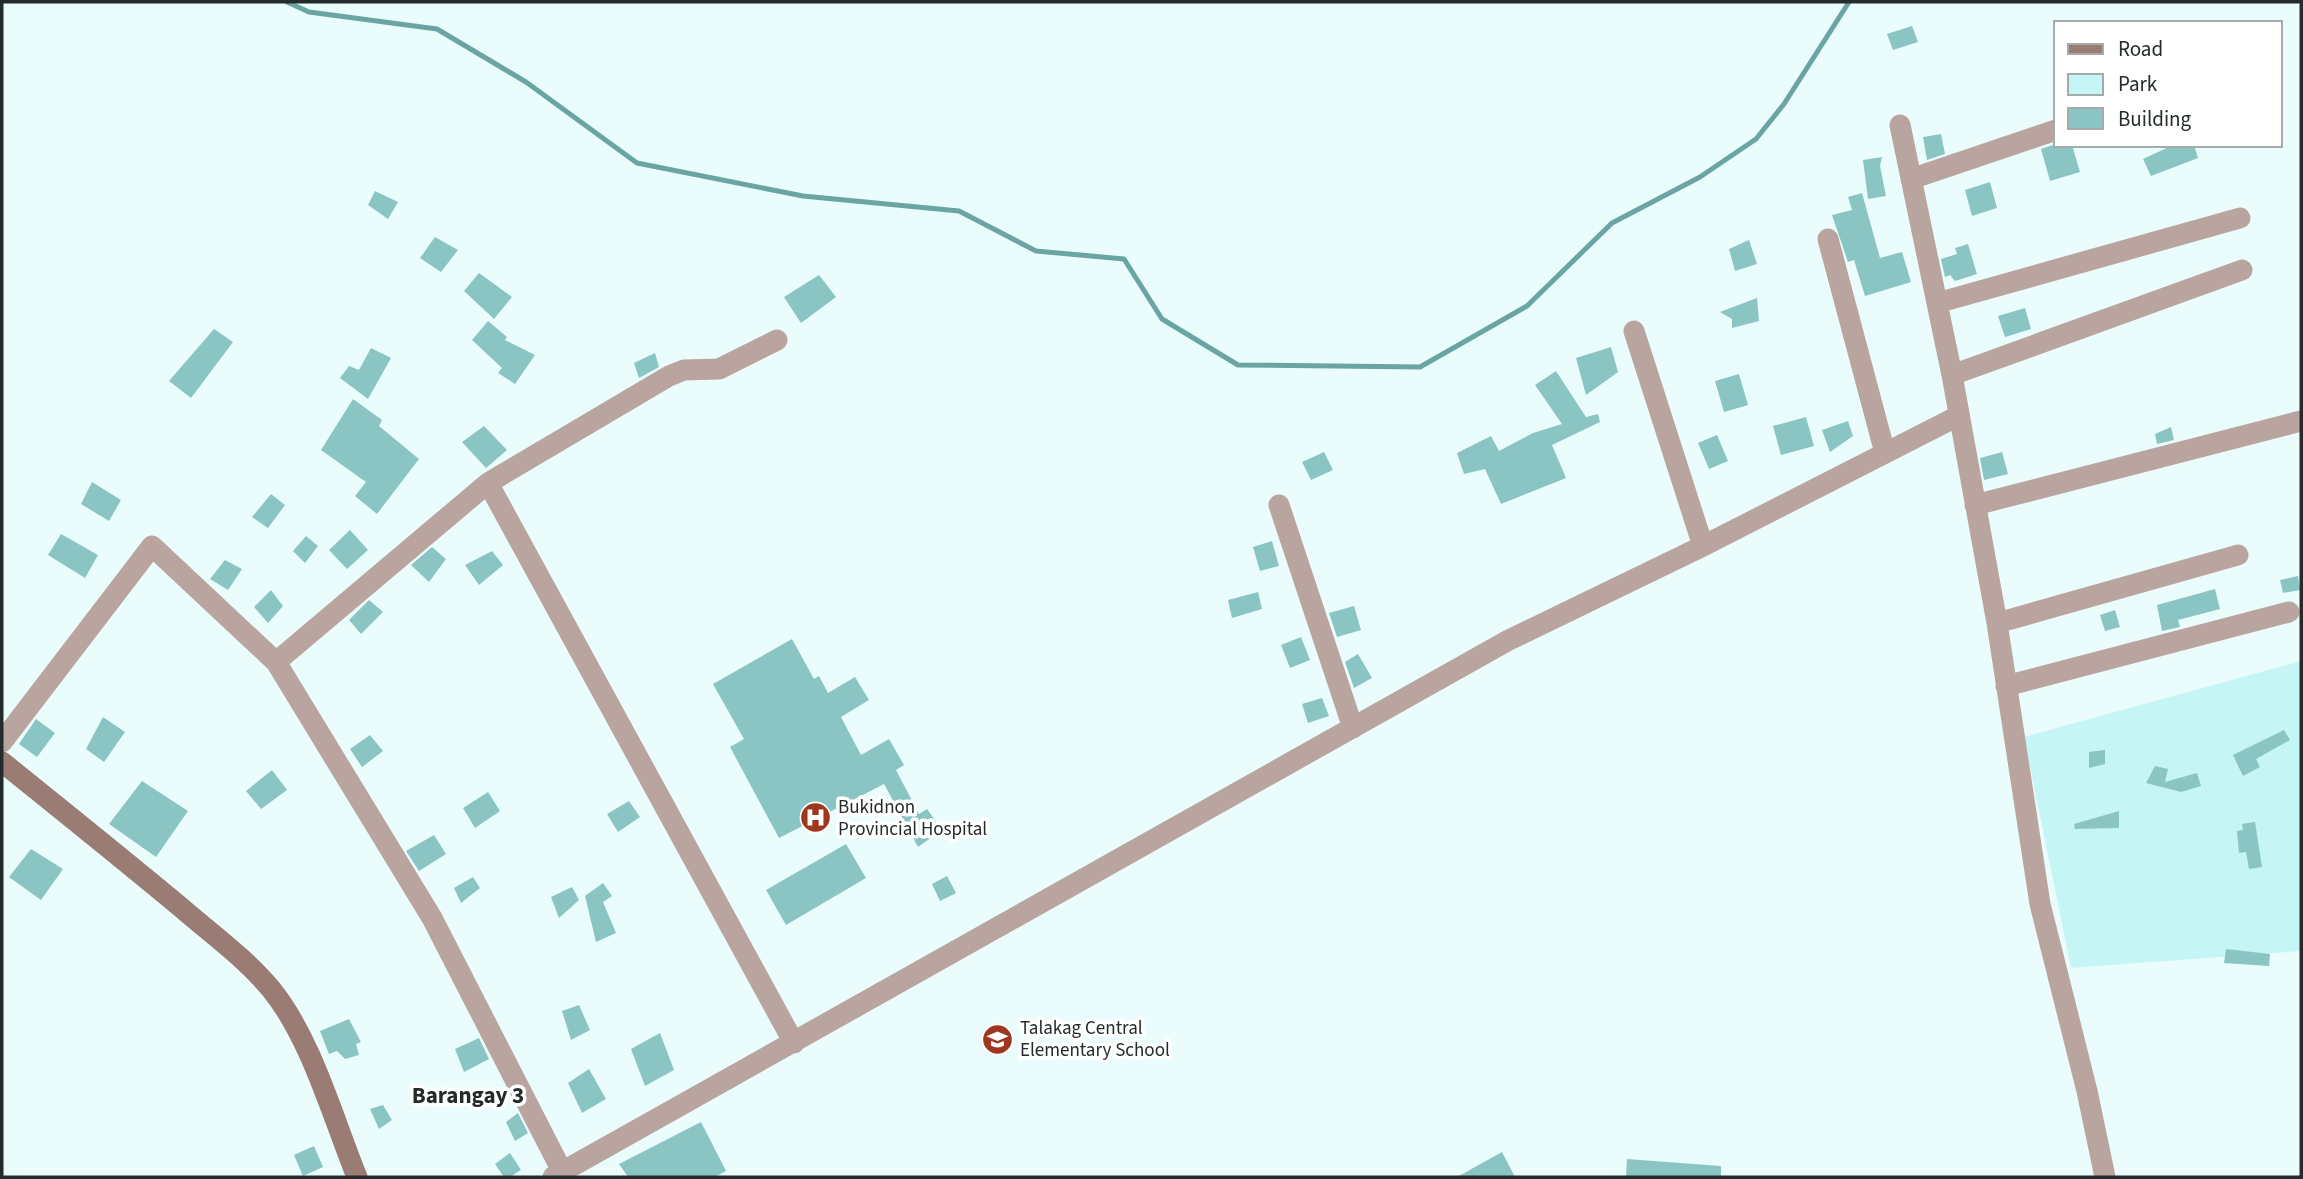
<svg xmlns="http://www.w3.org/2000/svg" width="2303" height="1179" font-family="'Source Sans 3',sans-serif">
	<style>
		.green { fill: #c5f5f4 }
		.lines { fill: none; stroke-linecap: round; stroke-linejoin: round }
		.stream { stroke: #6aa4a3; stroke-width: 5 }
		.building { fill: #8ac5c4 }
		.street { stroke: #baa49f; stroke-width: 21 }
		.secondary { stroke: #9b7c74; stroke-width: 21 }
		.labels { text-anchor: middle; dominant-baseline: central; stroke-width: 7; stroke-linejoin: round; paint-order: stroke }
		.poi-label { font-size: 19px; fill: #242b2b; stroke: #fff; text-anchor: start }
		.quarter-label { font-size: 23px; font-weight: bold; fill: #242b2b; stroke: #fff }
	</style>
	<rect width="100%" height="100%" fill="#eafdfc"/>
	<path class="green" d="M2301 661V951L2071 968 2024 737Z"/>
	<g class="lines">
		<path class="stream" d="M287 2 309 12 437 29 526 82 637 163 803 196 959 211 1036 251 1124 259 1162 319 1238 365 1420 367 1527 306 1612 223 1700 177 1756 139 1784 104 1849 2"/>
	</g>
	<path class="building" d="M1912 26 1918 42 1893 50 1887 34Z
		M1941 134 1945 154 1927 160 1923 137Z
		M2056 144 2072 145 2080 172 2050 181 2041 149Z
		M2173 145H2194L2198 158 2151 176 2143 159Z
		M1882 157 1880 166 1886 196 1868 199 1863 160Z
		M1990 182 1997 208 1972 216 1965 190Z
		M375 191 398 202 388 219 368 205Z
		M1862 193 1880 258 1902 252 1911 282 1865 296 1854 260 1848 262 1832 215 1852 210 1848 197Z
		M435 237 458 250 441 272 420 258Z
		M1749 240 1757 264 1735 271 1729 249Z
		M1968 244 1977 274 1955 281 1950 275 1945 277 1941 259 1957 254 1955 248Z
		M479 273 512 297 494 319 464 291Z
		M819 275 836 297 801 323 784 297Z
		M1757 298 1759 321 1732 328V319L1720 312Z
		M2025 308 2031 329 2005 337 1998 316Z
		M488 321 507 337 505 340 535 355 515 384 498 373 502 368 472 340Z
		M214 329 233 342 191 398 169 381Z
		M1611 347 1618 372 1586 395 1576 358Z
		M371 348 391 358 368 399 340 378 349 366 359 370Z
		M655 353 659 367 639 378 634 363Z
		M1556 371 1586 417 1598 414 1600 422 1552 445 1566 478 1501 504 1485 469 1464 474 1457 453 1491 436 1499 451 1533 433 1562 424 1535 385Z
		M1739 374 1748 405 1724 412 1715 381Z
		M353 399 382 420 379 426 419 459 377 514 355 496 366 482 321 450Z
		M1806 417 1814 446 1781 455 1773 426Z
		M1848 421 1853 436 1830 452 1822 430Z
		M484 426 507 450 486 468 462 442Z
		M2171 427 2174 440 2157 444 2155 434Z
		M1717 435 1728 461 1709 469 1698 443Z
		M1324 452 1333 470 1311 480 1302 462Z
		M2002 452 2008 474 1984 480 1980 458Z
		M92 482 121 500 109 521 81 504Z
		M271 494 285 505 268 528 252 517Z
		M350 530 368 550 347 569 329 550Z
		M61 534 98 555 85 578 48 555Z
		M306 536 318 546 305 563 293 551Z
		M1272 541 1279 566 1260 571 1253 547Z
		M432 547 446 559 429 582 411 565Z
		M492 551 503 565 479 585 465 565Z
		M225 560 242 569 228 590 210 579Z
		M2298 576 2300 590 2283 593 2280 580Z
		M2215 589 2220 609 2178 620 2180 627 2162 631 2157 605Z
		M271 590 283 606 268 623 254 607Z
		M1258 592 1262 609 1232 618 1228 600Z
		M369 600 383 612 361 634 349 620Z
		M1354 606 1361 630 1337 637 1329 613Z
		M2115 610 2120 627 2105 631 2100 615Z
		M1301 637 1310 660 1290 668 1281 645Z
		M792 639 814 679 819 676 828 693 855 677 869 700 841 717 861 755 889 739 904 765 896 770 919 814 927 809 942 830 918 847 884 784 779 838 730 747 744 739 713 684Z
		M1358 654 1372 678 1354 688 1345 662Z
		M1322 698 1329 716 1308 723 1302 704Z
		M103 717 125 732 104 762 86 749Z
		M36 719 55 733 37 757 19 744Z
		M2284 730 2290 740 2256 759 2260 767 2243 776 2233 755Z
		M370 735 383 751 362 767 350 749Z
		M2105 750V764L2089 768V752Z
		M2155 766 2168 769 2165 782 2197 773 2201 786 2181 792 2146 783Z
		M272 770 287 790 261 809 246 791Z
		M142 781 188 811 156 857 109 824Z
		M488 792 500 811 475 828 463 808Z
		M629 801 640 817 618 832 607 814Z
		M2119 811V828L2075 829 2074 824Z
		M2255 822 2262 867 2249 869 2246 852 2239 853 2237 831 2243 830 2242 824Z
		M434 835 446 854 419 871 406 851Z
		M846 844 866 878 786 925 766 890Z
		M31 849 63 869 41 900 9 877Z
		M947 876 956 893 940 901 932 884Z
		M473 877 480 888 461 903 454 888Z
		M603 883 612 896 603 902 616 933 596 942 585 896Z
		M572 887 579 900 559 918 551 897Z
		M2226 949 2270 954 2269 966 2224 963Z
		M579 1005 590 1030 571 1040 562 1011Z
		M349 1019 361 1042 356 1044 359 1055 345 1059 337 1051 329 1054 320 1031Z
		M660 1033 674 1070 645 1086 631 1049Z
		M479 1038 489 1059 464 1072 455 1049Z
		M589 1069 606 1099 582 1113 568 1083Z
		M383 1105 392 1120 379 1129 370 1109Z
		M518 1113 528 1133 515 1141 506 1122Z
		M701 1122 726 1171 715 1177H628L619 1164Z
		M314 1146 323 1167 303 1176 294 1155Z
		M1502 1152 1515 1177H1457Z
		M510 1153 521 1170 510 1177H504L495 1164Z
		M1627 1159 1721 1166V1177H1626Z"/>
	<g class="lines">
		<path class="street" d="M1900 125 1952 375 1997 623 2040 904 2087 1091 2105 1177
			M1911 179 2056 130
			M1828 239 1885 453
			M1937 303 2240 218
			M1634 331 1703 546
			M1952 375 2242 270
			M488 483 794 1043
			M1279 505 1353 728
			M1975 505 2301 421
			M1997 623 2238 555
			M276 662 488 483 669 376 684 370 719 369 777 340
			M2006 686 2289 612
			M2 742 152 546 276 662 432 918 565 1177
			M553 1177 1507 641 1703 546 1958 416"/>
		<path class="secondary" d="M2 762C63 811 124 860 184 910 213 935 246 959 271 989 311 1038 333 1118 357 1177"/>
	</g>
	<defs>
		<symbol id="hospital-disc" viewBox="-11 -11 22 22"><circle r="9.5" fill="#9f361f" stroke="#fff"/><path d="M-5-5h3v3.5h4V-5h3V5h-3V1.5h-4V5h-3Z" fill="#fff"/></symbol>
		<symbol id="school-disc" viewBox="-11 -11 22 22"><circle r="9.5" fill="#9f361f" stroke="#fff"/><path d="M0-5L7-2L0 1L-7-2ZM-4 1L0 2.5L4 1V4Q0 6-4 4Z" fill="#fff"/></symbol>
	</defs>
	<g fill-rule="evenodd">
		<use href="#hospital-disc" x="798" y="800" width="35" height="35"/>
		<use href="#school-disc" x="980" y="1022" width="35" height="35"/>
	</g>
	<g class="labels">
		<g class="poi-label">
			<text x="838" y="807">Bukidnon<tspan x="838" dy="22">Provincial Hospital</tspan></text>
			<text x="1020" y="1028">Talakag Central<tspan x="1020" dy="22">Elementary School</tspan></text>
		</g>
		<g class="quarter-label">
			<text x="468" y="1095">Barangay 3</text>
		</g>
	</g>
	<rect width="2303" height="1179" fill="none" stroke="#242b2b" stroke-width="7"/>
	<rect x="2054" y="21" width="228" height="126" fill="#ffffff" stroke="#a7aaaa" stroke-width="2"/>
	<rect x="2068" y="44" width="35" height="10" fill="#9b7c74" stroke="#a7aaaa" stroke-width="2"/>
	<text x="2118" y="56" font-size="21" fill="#242b2b">Road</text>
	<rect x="2068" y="74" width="35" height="21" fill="#c5f5f4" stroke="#a7aaaa" stroke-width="2"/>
	<text x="2118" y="91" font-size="21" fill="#242b2b">Park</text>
	<rect x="2068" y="108" width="35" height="21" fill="#8ac5c4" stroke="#a7aaaa" stroke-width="2"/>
	<text x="2118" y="126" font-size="21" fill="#242b2b">Building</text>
</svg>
